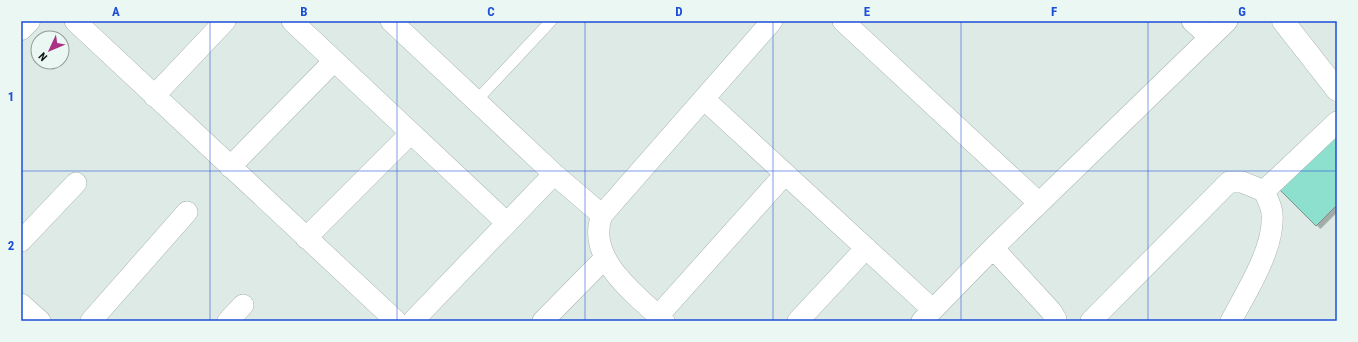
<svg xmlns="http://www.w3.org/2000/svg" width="1358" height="342" font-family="'Roboto Condensed',sans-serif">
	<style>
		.building { fill: #8ee0ce; stroke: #848f8c; filter: url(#shadow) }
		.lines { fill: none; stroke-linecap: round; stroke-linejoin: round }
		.service-casing { stroke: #a9b5b2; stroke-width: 12 }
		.minor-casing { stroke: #a9b5b2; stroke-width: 22 }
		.secondary-casing { stroke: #a9b5b2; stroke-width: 23 }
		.service { stroke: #fff; stroke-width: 11 }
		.minor { stroke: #fff; stroke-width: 21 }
		.secondary { stroke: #fff; stroke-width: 22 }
		.grid { fill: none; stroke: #1d4ed8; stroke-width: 1; stroke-opacity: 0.55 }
		.neatline { fill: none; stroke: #1d4ed8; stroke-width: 1.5 }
		.grid-label { font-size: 13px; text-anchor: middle; font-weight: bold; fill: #1d4ed8 }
	</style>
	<defs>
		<filter id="shadow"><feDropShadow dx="4.5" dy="2.5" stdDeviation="0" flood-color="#0004"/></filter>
	</defs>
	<rect width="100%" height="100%" fill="#ddeae6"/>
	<path class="building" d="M1337 125V205L1316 226 1275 185Z"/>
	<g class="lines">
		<defs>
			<path id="service" d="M476 101 551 21"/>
			<path id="minor" d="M75 21 396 321
				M292 21 507 223
				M391 21 554 174 602 215
				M843 21 1039 203
				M1192 21 1210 37
				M154 96 225 21
				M704 99 932 309
				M230 167 334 61
				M306 238 411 133
				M21 241 76 183
				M993 248 1051 311 1056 319V321
				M21 304 40 321
				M658 316 785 174
				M91 321 187 212
				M228 321 243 305
				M413 321 554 174
				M543 321 605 258
				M664 321C636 295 585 258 602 215L772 21
				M798 321 866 248
				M922 321 993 248 1227 21
				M1091 321 1229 182H1242L1264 191
				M1231 321C1246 292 1275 248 1272 214 1272 207 1267 198 1264 191L1337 122"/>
			<path id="secondary" d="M1283 21 1337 90
				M21 29 29 21"/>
		</defs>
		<use href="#service" class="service-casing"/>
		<use href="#minor" class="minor-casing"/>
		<use href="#secondary" class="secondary-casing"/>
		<use href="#service" class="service"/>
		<use href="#minor" class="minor"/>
		<use href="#secondary" class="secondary"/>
	</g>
	<path class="grid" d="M210 21V321M397 21V321M585 21V321M773 21V321M961 21V321M1148 21V321M21 171H1337"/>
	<rect width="1358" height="342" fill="none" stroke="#eaf7f3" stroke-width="44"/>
	<g transform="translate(50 50) rotate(226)"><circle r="19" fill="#eaf7f3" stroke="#939d9a"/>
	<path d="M0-3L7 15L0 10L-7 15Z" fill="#ac3184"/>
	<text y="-6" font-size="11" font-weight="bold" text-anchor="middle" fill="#101514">N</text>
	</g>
	<rect x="22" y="22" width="1314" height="298" class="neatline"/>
	<g class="grid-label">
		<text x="116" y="16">A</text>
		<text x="304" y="16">B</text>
		<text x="491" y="16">C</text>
		<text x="679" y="16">D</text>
		<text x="867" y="16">E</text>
		<text x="1054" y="16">F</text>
		<text x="1242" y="16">G</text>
		<text x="11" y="101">1</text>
		<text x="11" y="250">2</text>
	</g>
</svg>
